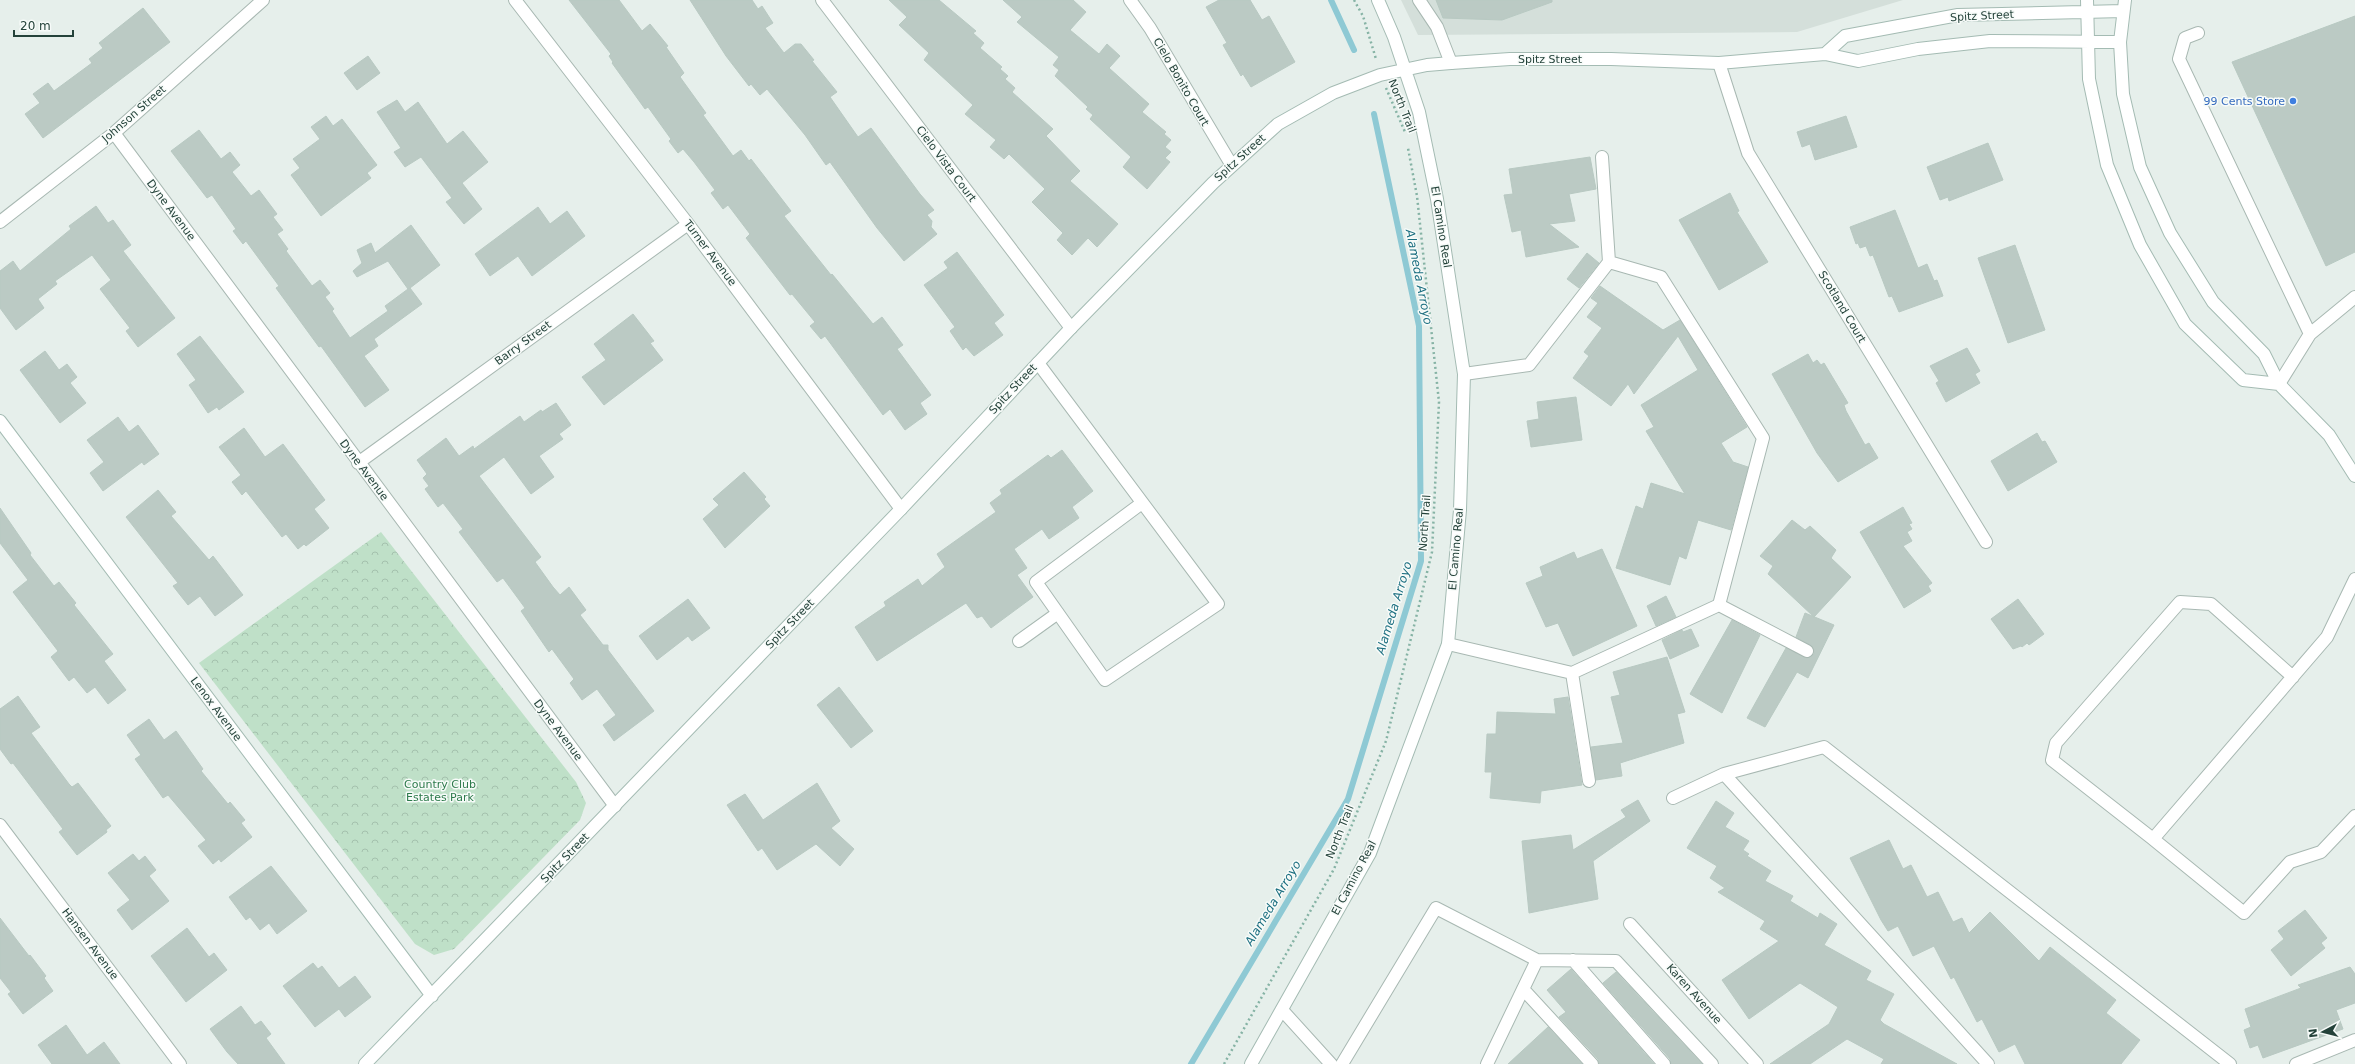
<svg xmlns="http://www.w3.org/2000/svg" width="2355" height="1064" font-family="'DejaVu Sans',sans-serif">
	<style>
		.built { fill: #d4dfda }
		.park { fill: url(#park-crowns) }
		.lines { fill: none; stroke-linecap: round; stroke-linejoin: round }
		.stream { stroke: #8ec9d4; stroke-width: 6 }
		.building { fill: #bbcac4; stroke: #b8c9c2 }
		.lane-casing { stroke: #a8b8b2; stroke-width: 14 }
		.street-casing { stroke: #a8b8b2; stroke-width: 14 }
		.secondary-casing { stroke: #a4bbb3; stroke-width: 14 }
		.path { stroke: #86b3a5; stroke-width: 2.5; stroke-dasharray: 2 3; stroke-linecap: butt }
		.lane { stroke: #fff; stroke-width: 12 }
		.street { stroke: #fff; stroke-width: 12 }
		.secondary { stroke: #fff; stroke-width: 12 }
		.shop-dot { fill: #3f7fe0; stroke: #f7fbf9; stroke-width: 1.5 }
		.labels { text-anchor: middle; dominant-baseline: central; stroke-width: 3; stroke-linejoin: round; paint-order: stroke }
		.street-label { font-size: 11px; fill: #24423a; stroke: #f7fbf9 }
		.shop-label { font-size: 11px; fill: #366cbe; stroke: #f7fbf9; text-anchor: end }
		.park-label { font-size: 11px; fill: #2d7a4b; stroke: #f7fbf9 }
		.water-label { font-size: 12px; font-style: italic; fill: #1c6f80; stroke: #f7fbf9 }
	</style>
	<defs>
		<pattern id="park-crowns" width="20" height="18" patternUnits="userSpaceOnUse"><rect width="20" height="18" fill="#bfe0c8"/><path d="M2 6a3 3 0 1 1 6 0M12 15a3 3 0 1 1 6 0" fill="none" stroke="#a4c1ad"/></pattern>
	</defs>
	<rect width="100%" height="100%" fill="#e6efeb"/>
	<path class="built" d="M1401 0H1903L1797 32 1418 35Z"/>
	<path class="park" d="M381 532 576 782 586 803 580 820 454 949 434 955 415 944 199 663Z"/>
	<g class="lines">
		<path class="stream" d="M1331 0 1354 50
			M1191 1064 1348 799 1421 561 1419 326 1374 114"/>
	</g>
	<path class="building" d="M569 0H619L642 31 650 24 668 46 666 47 684 73 680 77 706 113 703 115 733 156 741 150 749 161 751 159 791 211 784 216 831 275 832 274 873 324 882 317 903 345 897 349 931 395 920 403 927 414 905 430 890 409 883 415 825 336 821 339 810 326 815 322 792 294 790 295 746 238 750 234 728 205 723 209 711 193 715 190 694 162 683 149 678 153 669 141 671 139 648 107 645 109 612 63 613 62 609 56 611 54Z
		M690 0H752L758 9 762 6 773 23 765 28 784 53 795 44H801L814 60 812 61 837 92 830 97 858 137 871 128 920 194 934 210 927 215 932 221 931 227 937 234 904 261 877 228 830 162 826 165 805 135 767 89 760 95 751 84 749 86 726 56Z
		M889 0H939L976 31 973 33 984 43 980 48 1002 67 1000 69 1008 76 1005 79 1015 88 1012 92 1053 129 1046 136 1080 171 1070 181 1118 224 1097 247 1088 238 1072 255 1057 240 1063 233 1032 202 1045 189 1009 154 1004 159 990 147 996 140 965 114 973 105 924 60 929 53 899 25 907 17Z
		M1003 0H1073L1086 12 1070 30 1099 54 1107 44 1120 56 1109 68 1149 104 1142 112 1166 132 1164 134 1171 140 1165 147 1171 152 1165 158 1170 162 1147 189 1123 167 1131 157 1090 119 1093 115 1086 109 1088 107 1055 76 1059 70 1053 65 1059 57 1017 22 1022 17Z
		M1219 0H1250L1262 20 1269 16 1295 62 1251 87 1243 74 1241 76 1223 45 1227 43 1206 7Z
		M1436 0H1552V2L1502 20 1443 18Z
		M143 8 170 42 43 138 25 114 40 103 33 94 48 83 54 91 92 63 89 59 103 48 99 43Z
		M2355 16V252L2326 266 2232 62Z
		M368 56 380 73 357 90 344 73Z
		M397 100 405 112 418 102 447 144 463 131 488 162 462 183 482 209 464 224 446 202 452 198 421 157 405 167 394 152 401 148 377 112Z
		M326 116 333 126 342 119 377 165 367 173 371 178 321 216 291 175 300 168 293 159 320 139 311 127Z
		M1846 116 1857 147 1815 160 1810 144 1802 147 1797 132Z
		M199 130 221 159 230 152 240 165 232 172 251 196 259 190 277 214 273 217 283 230 277 234 288 249 286 251 312 286 320 280 330 293 325 297 334 309 332 311 350 338 388 311 385 306 408 289 388 261 357 277 353 271 362 263 357 250 371 243 375 253 411 225 440 265 410 288 422 304 374 339 378 346 364 356 389 390 365 407 321 346 319 347 276 288 279 286 246 241 243 244 233 231 236 229 212 195 207 198 171 151Z
		M1988 143 2003 180 1949 201 1948 197 1940 200 1927 167Z
		M1590 157 1596 189 1569 194 1575 221 1549 224 1579 247 1526 257 1521 230 1512 232 1504 195 1513 194 1509 169Z
		M1730 193 1739 211 1737 212 1768 262 1719 290 1679 220Z
		M96 206 108 223 113 220 131 245 123 251 175 318 138 347 126 331 130 328 100 289 111 280 92 255 55 281 57 284 38 299 44 308 16 330 0 308V271L13 261 20 271 71 229 69 226Z
		M538 207 550 224 567 211 585 236 532 276 518 256 490 276 475 254Z
		M1895 210 1918 268 1927 264 1934 281 1937 280 1943 296 1899 312 1892 296 1889 297 1873 255 1870 256 1866 246 1860 248 1858 243 1856 244 1850 227Z
		M2015 245 2045 330 2008 343 1978 258Z
		M957 252 1004 315 994 323 1003 335 974 356 966 347 963 350 950 331 955 327 924 285 948 268 944 262Z
		M1587 253 1599 263 1579 288 1567 279Z
		M1600 286 1663 330 1680 320 1747 427 1721 443 1733 462 1748 467 1731 530 1698 520 1686 559 1679 556 1670 585 1616 568 1636 506 1643 509 1651 483 1685 494 1646 431 1654 427 1641 405 1698 370 1678 336 1634 394 1628 384 1611 406 1573 378 1589 356 1584 352 1602 328 1587 317 1598 303 1591 298Z
		M633 314 654 341 650 343 663 360 604 405 582 377 606 360 594 344Z
		M200 336 244 392 219 410 217 407 208 413 189 385 196 380 177 354Z
		M1967 348 1980 371 1975 374 1980 383 1946 402 1936 383 1939 381 1930 366Z
		M45 351 59 370 67 364 77 377 70 383 86 403 60 423 20 370Z
		M1808 354 1813 363 1817 360 1821 365 1824 363 1848 403 1844 405 1846 411 1865 445 1869 443 1878 458 1838 482 1817 453 1772 374Z
		M1576 397 1582 440 1531 447 1527 421 1539 419 1537 402Z
		M556 403 571 425 559 434 563 439 539 456 554 477 531 494 504 457 479 476 541 557 535 562 553 587 560 595 569 587 586 610 580 615 603 645H608V650L654 711 614 741 603 725 616 715 597 689 582 700 570 683 574 679 552 649 549 652 521 611 525 608 503 578 497 582 459 532 463 529 443 503 438 507 425 489 429 486 423 478 427 474 417 460 446 438 459 456 473 446 474 449 520 416 524 422 541 410 542 412Z
		M118 417 129 432 138 425 159 454 144 465 142 462 103 491 90 473 104 462 87 440Z
		M244 428 265 457 283 444 325 500 314 509 329 528 306 546 304 544 298 549 286 534 282 537 246 491 242 495 232 482 241 475 219 447Z
		M2037 433 2042 442 2045 441 2057 462 2008 491 1991 461Z
		M1062 450 1093 491 1072 507 1079 518 1049 539 1042 529 1014 549 1027 568 1017 575 1033 597 991 628 982 616 977 618 966 603 877 661 855 627 886 606 884 602 918 579 922 586 945 567 937 554 996 512 990 503 1002 494 1000 490 1048 455 1051 458Z
		M744 472 766 497 764 499 770 506 725 548 703 519 719 505 713 499Z
		M158 490 176 512 171 516 209 560 213 556 243 595 215 616 200 596 188 605 173 586 178 583 126 517Z
		M1903 507 1912 523 1909 524 1912 529 1907 532 1912 541 1903 546 1932 583 1928 586 1931 591 1904 608 1860 532Z
		M0 508 31 553 30 555 54 586 59 582 76 603 74 605 113 654 104 661 126 690 108 704 95 687 87 693 74 677 69 681 51 657 58 651 13 592 28 580 0 543Z
		M1792 520 1805 530 1810 526 1836 550 1831 558 1851 577 1814 617 1768 574 1773 566 1760 556Z
		M1602 549 1637 626 1573 656 1558 623 1546 627 1526 583 1543 576 1540 567 1574 552 1577 559Z
		M1666 596 1676 617 1656 626 1647 606Z
		M688 599 710 628 692 641 688 636 657 660 639 636Z
		M2018 599 2044 634 2029 645 2027 643 2022 647 2021 646 2013 649 1991 619Z
		M1805 613 1834 625 1808 678 1797 672 1765 727 1747 718 1786 648 1807 658 1814 654 1813 647 1796 637Z
		M1732 620 1760 635 1722 713 1690 694Z
		M1691 629 1699 646 1670 659 1662 640 1682 630 1683 632Z
		M1667 657 1685 712 1677 714 1684 743 1620 763 1622 776 1596 780 1591 747 1623 743 1611 697 1620 695 1613 672Z
		M839 687 873 731 851 748 817 705Z
		M18 696 40 727 31 733 69 784 72 787 78 783 111 826 106 830 107 832 77 855 59 832 63 829 13 763 11 764 0 749V709Z
		M1568 697 1582 785 1541 791 1540 803 1490 798 1492 772H1485L1487 734H1496L1497 712 1556 714 1554 699Z
		M149 719 164 740 176 731 203 769 201 771 228 804 230 802 245 820 241 823 252 837 221 862 219 859 213 864 198 846 206 840 168 795 163 798 135 759 141 755 127 735Z
		M817 783 840 821 831 828 854 849 840 866 816 844 777 870 762 848 758 851 727 805 745 794 763 820Z
		M1638 800 1650 821 1593 861 1598 899 1529 913 1522 841 1571 835 1573 850 1626 817 1621 810Z
		M1716 801 1734 813 1725 827 1749 841 1743 850 1749 854 1747 856 1771 871 1765 881 1793 896 1790 901 1818 918 1820 913 1837 924 1824 945 1871 971 1866 980 1894 994 1880 1020 1884 1024 1957 1064H1881L1884 1059 1847 1039 1810 1064H1770L1829 1024 1838 1007 1800 983 1749 1019 1722 980 1779 941 1760 929 1765 921 1718 892 1725 888 1710 878 1717 866 1687 848Z
		M1889 840 1903 869 1911 865 1927 897 1938 892 1953 922 1962 918 1969 933 1990 912 2039 961 2050 947 2116 1000 2106 1013 2140 1040 2121 1064H2025L2015 1044 1999 1052 1982 1019 1977 1022 1954 977 1951 979 1934 946 1913 956 1898 926 1888 931 1881 920 1850 858Z
		M133 854 139 861 145 856 156 870 149 876 169 901 132 930 117 910 130 900 108 873Z
		M271 866 307 911 277 934 269 923 260 930 250 917 246 920 229 897Z
		M2305 910 2327 938 2321 943 2325 948 2291 976 2271 950 2284 939 2278 931Z
		M0 918 29 956 30 955 46 976 44 978 53 991 23 1014 8 994 11 992 0 978Z
		M187 928 209 957 214 953 227 970 186 1002 151 956Z
		M313 963 318 969 322 966 339 988 355 976 371 997 345 1017 339 1009 315 1027 283 986Z
		M2350 967 2355 974V1003L2336 1010 2343 1029 2263 1058 2258 1045 2250 1048 2244 1030 2251 1027 2245 1009 2301 988 2298 985Z
		M1571 969 1654 1064H1599L1598 1059 1559 1017 1566 1012 1547 990Z
		M1616 972 1702 1064H1671L1670 1059 1603 983Z
		M241 1006 255 1025 261 1021 271 1034 266 1038 285 1064H238L227 1052 210 1029Z
		M66 1025 87 1055 104 1042 120 1064H52L38 1045Z
		M1548 1027 1582 1064H1508Z"/>
	<g class="lines">
		<defs>
			<path id="lane" d="M1419 0 1437 27 1451 63
				M2198 33 2185 38 2179 59 2310 334 2279 384
				M2310 334 2355 297
				M1038 363 1218 604 1105 680 1036 582 1142 503
				M2355 579 2327 637 2153 839 2244 913 2290 862 2321 852 2355 816
				M1019 641 1058 613
				M2153 839 2052 760 2056 743 2180 602 2211 604 2293 677
				M1573 960 1664 1064
				M1523 989 1592 1064
				M1282 1010 1331 1064
				M1342 1064 1436 908 1537 960
				M1487 1064 1537 960 1616 961 1712 1064"/>
			<path id="street" d="M515 0 688 224 901 509
				M822 0 1071 328
				M1130 0 1150 28 1231 164
				M1719 63 1748 153 1986 542
				M114 133 615 806
				M1602 157 1609 262
				M0 222 114 133 263 0
				M358 463 688 224
				M1719 605 1807 651
				M1448 644 1572 673 1719 605 1763 438 1661 277 1609 262 1529 365 1464 374
				M1572 673 1589 781
				M1724 774 1988 1064
				M1673 798 1724 774 1824 747 2230 1064
				M0 825 180 1064
				M1630 924 1757 1064
				M2296 1064 2355 1040"/>
			<path id="secondary" d="M2087 0 2089 79 2107 165 2140 245 2185 324 2243 380 2279 384
				M2125 0 2120 42 2123 94 2140 167 2170 233 2213 302 2264 354 2279 384 2329 435 2355 476
				M1825 54 1845 36 1958 15 2123 11
				M0 421 432 996
				M365 1064 901 509 1071 328 1213 183 1278 124 1333 93 1380 75 1427 65 1451 63 1510 59H1611L1719 63 1825 54 1858 61 1918 49 1990 41 2120 42
				M1251 1064 1370 853 1448 644 1460 510 1464 374 1437 199 1419 112 1394 37 1378 0"/>
		</defs>
		<use href="#lane" class="lane-casing"/>
		<use href="#street" class="street-casing"/>
		<use href="#secondary" class="secondary-casing"/>
		<path class="path" d="M1354 0 1363 16 1376 59
			M1386 88 1405 132
			M1224 1064 1334 869 1386 741 1432 552 1439 402 1417 196 1408 148"/>
		<use href="#lane" class="lane"/>
		<use href="#street" class="street"/>
		<use href="#secondary" class="secondary"/>
	</g>
	<circle class="shop-dot" cx="2293" cy="101" r="4"/>
	<g class="labels">
		<g class="street-label">
			<text transform="translate(1982 16) rotate(-3)">Spitz Street</text>
			<text x="1550" y="59">Spitz Street</text>
			<text transform="translate(1181 82) rotate(60)">Cielo Bonito Court</text>
			<text transform="translate(1402 106) rotate(68)">North Trail</text>
			<text transform="translate(134 114) rotate(-41)">Johnson Street</text>
			<text transform="translate(1240 158) rotate(-42)">Spitz Street</text>
			<text transform="translate(946 164) rotate(53)">Cielo Vista Court</text>
			<text transform="translate(171 210) rotate(53)">Dyne Avenue</text>
			<text transform="translate(1441 227) rotate(81)">El Camino Real</text>
			<text transform="translate(710 253) rotate(53)">Turner Avenue</text>
			<text transform="translate(1842 307) rotate(59)">Scotland Court</text>
			<text transform="translate(523 343) rotate(-36)">Barry Street</text>
			<text transform="translate(1013 389) rotate(-47)">Spitz Street</text>
			<text transform="translate(364 470) rotate(53)">Dyne Avenue</text>
			<text transform="translate(1425 523) rotate(-86)">North Trail</text>
			<text transform="translate(1456 549) rotate(-85)">El Camino Real</text>
			<text transform="translate(790 624) rotate(-46)">Spitz Street</text>
			<text transform="translate(216 709) rotate(53)">Lenox Avenue</text>
			<text transform="translate(558 730) rotate(53)">Dyne Avenue</text>
			<text transform="translate(1340 832) rotate(-68)">North Trail</text>
			<text transform="translate(565 858) rotate(-46)">Spitz Street</text>
			<text transform="translate(1354 878) rotate(-62)">El Camino Real</text>
			<text transform="translate(90 944) rotate(53)">Hansen Avenue</text>
			<text transform="translate(1694 994) rotate(48)">Karen Avenue</text>
		</g>
		<g class="shop-label">
			<text x="2285" y="101">99 Cents Store</text>
		</g>
		<g class="park-label">
			<text x="440" y="784">Country Club<tspan x="440" dy="13">Estates Park</tspan></text>
		</g>
		<g class="water-label">
			<text transform="translate(1419 277) rotate(79)">Alameda Arroyo</text>
			<text transform="translate(1394 608) rotate(-73)">Alameda Arroyo</text>
			<text transform="translate(1273 903) rotate(-59)">Alameda Arroyo</text>
		</g>
	</g>
	<g transform="translate(2323 1032) rotate(263)" stroke="#f7fbf9" stroke-width="3" paint-order="stroke">
	<path d="M0-3L7 15L0 10L-7 15Z" fill="#24423a"/>
	<text y="-6" font-size="11" font-weight="bold" text-anchor="middle" fill="#24423a">N</text>
	</g>
	<path d="M14 30v6h59v-6" fill="none" stroke="#24423a" stroke-width="2"/>
	<text x="20" y="30" font-size="12" fill="#24423a" stroke="#f7fbf9" stroke-width="3" paint-order="stroke">20 m</text>
</svg>
